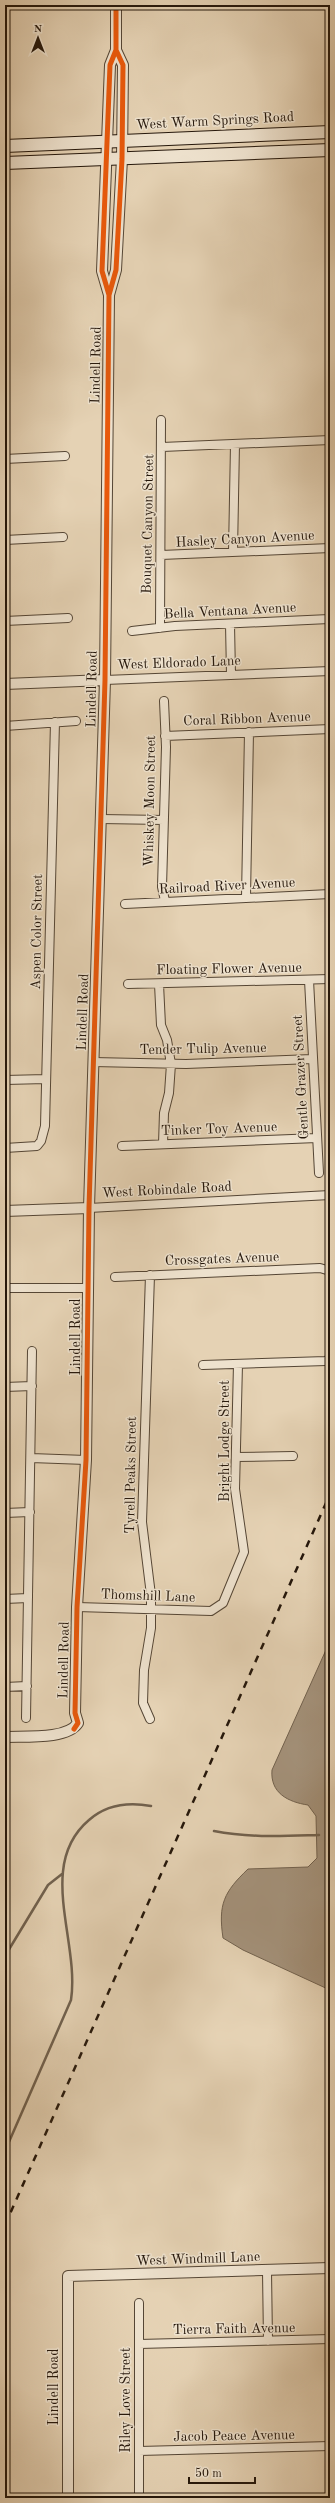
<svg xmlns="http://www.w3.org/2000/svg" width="335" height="2503" font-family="'Old Standard TT',serif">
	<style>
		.water { fill: #a4927b; stroke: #71614e }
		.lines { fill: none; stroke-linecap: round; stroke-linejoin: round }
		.stream { stroke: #71614e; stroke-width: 2.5 }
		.minor-casing { stroke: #554635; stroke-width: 10 }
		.tertiary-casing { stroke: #554635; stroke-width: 12 }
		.secondary-casing { stroke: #25170b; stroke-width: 14 }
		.minor { stroke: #eee2ce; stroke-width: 8 }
		.tertiary { stroke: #eee2ce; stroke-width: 10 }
		.secondary { stroke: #eee2ce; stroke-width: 12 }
		.rail { stroke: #25170b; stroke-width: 2.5; stroke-dasharray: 7 7; stroke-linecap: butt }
		.cycleway-casing { stroke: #eee2ce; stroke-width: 8 }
		.cycleway { stroke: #e8590c; stroke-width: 5 }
		.labels { text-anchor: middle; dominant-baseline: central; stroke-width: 3; stroke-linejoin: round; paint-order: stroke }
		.street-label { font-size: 14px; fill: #25170b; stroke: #eee2ce }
	</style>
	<rect width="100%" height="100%" fill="#e5d2b4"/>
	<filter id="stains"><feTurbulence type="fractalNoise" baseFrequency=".005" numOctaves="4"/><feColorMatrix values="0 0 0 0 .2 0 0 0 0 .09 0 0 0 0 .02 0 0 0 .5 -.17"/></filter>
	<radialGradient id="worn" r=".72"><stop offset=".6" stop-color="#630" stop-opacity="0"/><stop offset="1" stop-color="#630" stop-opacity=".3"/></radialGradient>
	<path class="water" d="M330 1641V1990L243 1950 223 1938C218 1904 224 1892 248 1869L308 1867 317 1858 316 1816 308 1805C288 1802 270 1793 272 1770Z"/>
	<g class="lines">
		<path class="stream" d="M214 1831C250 1838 284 1836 319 1835
			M5 1956 48 1885 62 1874
			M5 2151 71 2000C80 1941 36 1865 89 1820 107 1804 129 1802 151 1806"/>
		<defs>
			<path id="minor" d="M162 447 330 440
				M5 459 65 456
				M330 502V636
				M5 540 63 537
				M233 552 235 444
				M161 555 330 548
				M5 621 68 618
				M230 624 231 675
				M160 628 161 420
				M132 631 175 626 329 619
				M105 680 330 671
				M164 701 166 747 162 887 165 901
				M5 726 76 721
				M165 736 330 729
				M101 819 164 820
				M246 897 249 732
				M125 904 330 894
				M309 980 319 1173
				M128 984 330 979
				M159 984 161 1025 167 1040 171 1064 169 1093 164 1113 163 1144
				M93 1062 186 1064 312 1059
				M5 1080 46 1079
				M122 1146 317 1138
				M5 1148 37 1146 41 1141 45 1126 55 722
				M89 1208 330 1195
				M150 1275 142 1522 151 1595V1628L144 1670 143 1703 150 1719
				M115 1277 320 1268 330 1271
				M5 1288H88
				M203 1365 326 1361 330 1358
				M5 1387 32 1386
				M236 1457 293 1456
				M31 1458 86 1460
				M5 1513 30 1512
				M5 1599 28 1598
				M77 1607 211 1611 223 1603 244 1552 235 1489 238 1364
				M5 1687 27 1686
				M26 1718 32 1351
				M267 2271 268 2341
				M139 2344 330 2339
				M139 2451 330 2446
				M139 2497V2303"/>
			<path id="tertiary" d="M109 295 102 271 110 65 116 50V5
				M5 684 105 680
				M5 1211 89 1208
				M5 1737C24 1736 67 1740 78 1723L75 1713 77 1607 86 1460 89 1208 105 680 109 295 116 270 122 159 123 65 116 50
				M68 2498V2276L330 2268"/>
			<path id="secondary" d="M5 146 330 132
				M5 163 330 150"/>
		</defs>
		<use href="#minor" class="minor-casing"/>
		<use href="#tertiary" class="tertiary-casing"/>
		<use href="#secondary" class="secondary-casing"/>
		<use href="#minor" class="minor"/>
		<use href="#tertiary" class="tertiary"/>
		<use href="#secondary" class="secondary"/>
		<path class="rail" d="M5 2225 330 1494"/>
		<defs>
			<path id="cycleway" d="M109 295 102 271 110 65 116 50V5
				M74 1729 78 1723 75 1713 77 1607 86 1460 89 1208 105 680 109 295 116 270 122 159 123 65 116 50"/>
		</defs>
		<use href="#cycleway" class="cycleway-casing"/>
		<use href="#cycleway" class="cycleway"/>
	</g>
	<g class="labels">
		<g class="street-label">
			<text transform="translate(215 121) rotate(-3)">West Warm Springs Road</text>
			<text transform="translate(96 365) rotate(-89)">Lindell Road</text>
			<text transform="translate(148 524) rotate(-89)">Bouquet Canyon Street</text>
			<text transform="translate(245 539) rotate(-3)">Hasley Canyon Avenue</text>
			<text transform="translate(230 611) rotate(-3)">Bella Ventana Avenue</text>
			<text transform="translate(179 663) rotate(-2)">West Eldorado Lane</text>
			<text transform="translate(92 689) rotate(-89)">Lindell Road</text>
			<text transform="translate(247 719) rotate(-2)">Coral Ribbon Avenue</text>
			<text transform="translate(150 801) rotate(-89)">Whiskey Moon Street</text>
			<text transform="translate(227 886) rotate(-3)">Railroad River Avenue</text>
			<text transform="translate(37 932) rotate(-89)">Aspen Color Street</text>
			<text transform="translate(229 969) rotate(-1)">Floating Flower Avenue</text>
			<text transform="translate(83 1012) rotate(-88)">Lindell Road</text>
			<text transform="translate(203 1049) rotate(-1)">Tender Tulip Avenue</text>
			<text transform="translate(301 1077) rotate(-93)">Gentle Grazer Street</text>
			<text transform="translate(219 1129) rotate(-2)">Tinker Toy Avenue</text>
			<text transform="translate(167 1190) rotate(-3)">West Robindale Road</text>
			<text transform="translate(222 1259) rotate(-2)">Crossgates Avenue</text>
			<text transform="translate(76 1337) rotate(-90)">Lindell Road</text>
			<text transform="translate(225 1441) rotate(-90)">Bright Lodge Street</text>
			<text transform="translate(131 1475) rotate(-89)">Tyrell Peaks Street</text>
			<text transform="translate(148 1596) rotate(2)">Thomshill Lane</text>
			<text transform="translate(64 1660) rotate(-89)">Lindell Road</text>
			<text transform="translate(198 2259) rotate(-2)">West Windmill Lane</text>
			<text transform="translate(234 2329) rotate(-1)">Tierra Faith Avenue</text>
			<text transform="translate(54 2387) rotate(-90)">Lindell Road</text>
			<text transform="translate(126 2400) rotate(-90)">Riley Love Street</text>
			<text transform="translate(234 2436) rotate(-1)">Jacob Peace Avenue</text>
		</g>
	</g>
	<rect width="335" height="2503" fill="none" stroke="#e5d2b4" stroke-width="20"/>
	<rect x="6" y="6" width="323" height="2491" fill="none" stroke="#25170b" stroke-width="2"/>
	<rect x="10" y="10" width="315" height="2483" fill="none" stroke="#25170b"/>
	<g transform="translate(38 38)" stroke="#eee2ce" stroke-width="3" paint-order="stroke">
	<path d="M0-3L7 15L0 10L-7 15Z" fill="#25170b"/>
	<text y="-6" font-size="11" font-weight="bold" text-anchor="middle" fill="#25170b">N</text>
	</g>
	<path d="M189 2477v6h66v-6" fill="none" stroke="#25170b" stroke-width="2"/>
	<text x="195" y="2477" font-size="12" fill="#25170b" stroke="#eee2ce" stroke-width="3" paint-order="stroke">50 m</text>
	<rect width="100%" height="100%" filter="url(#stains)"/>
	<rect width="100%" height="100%" fill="url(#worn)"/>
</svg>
